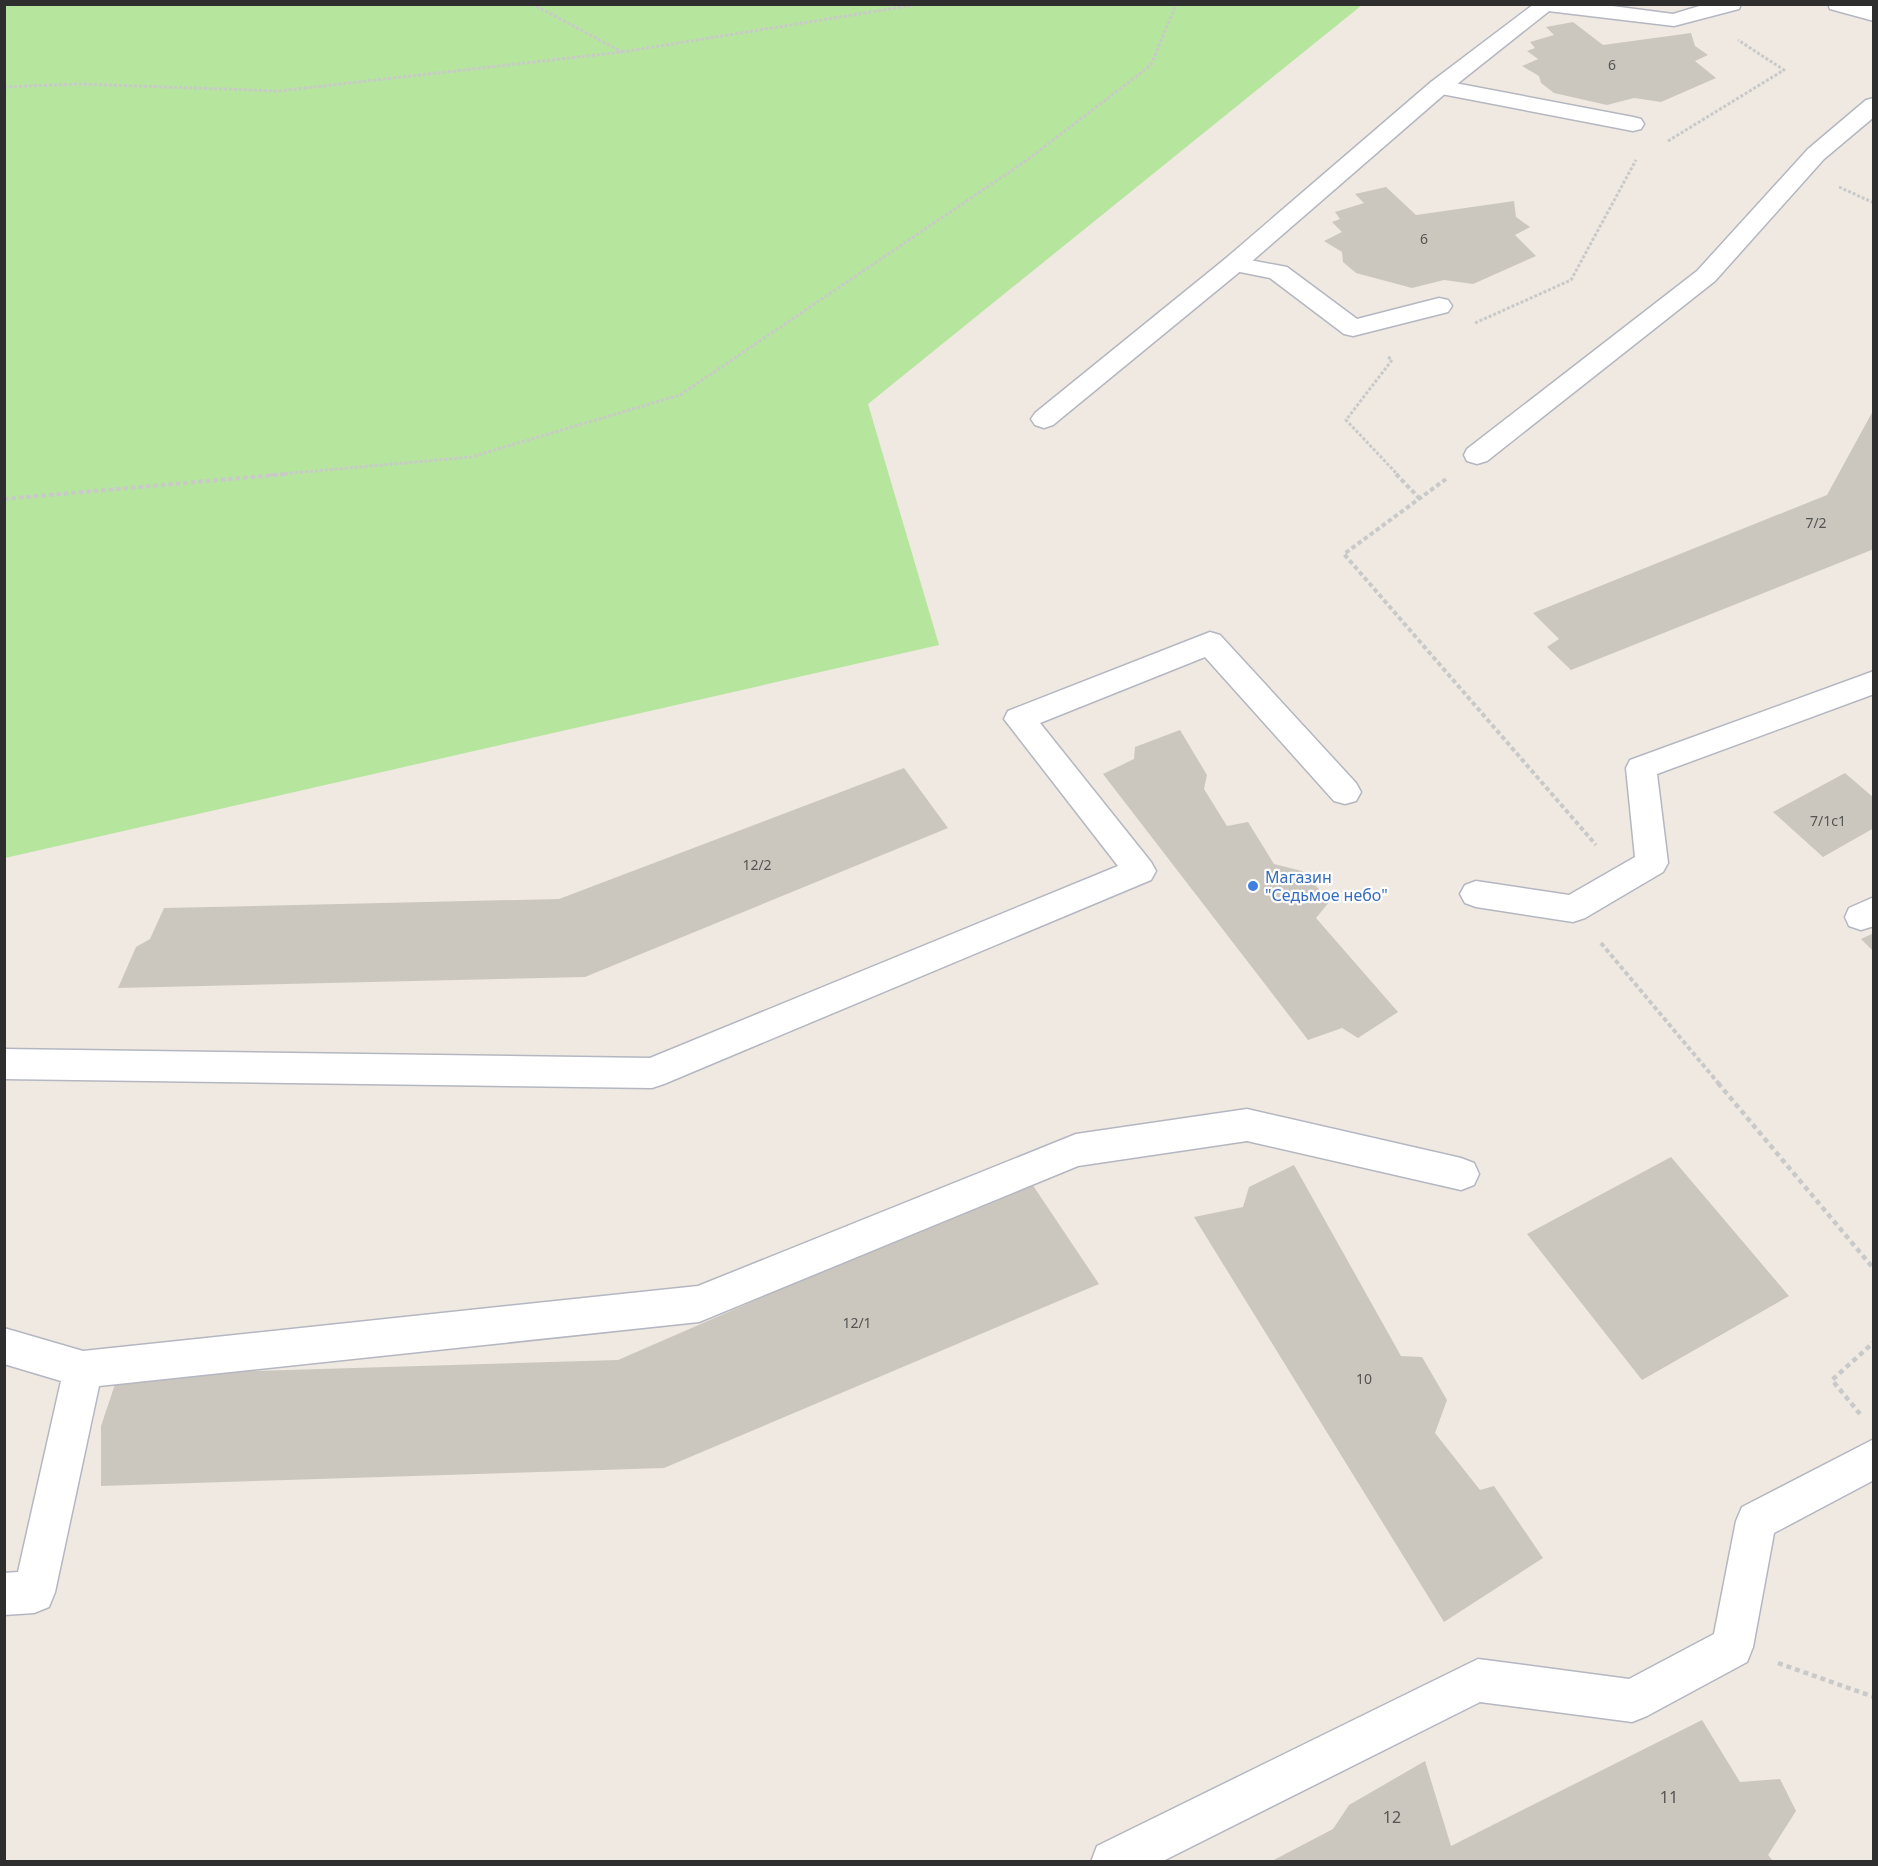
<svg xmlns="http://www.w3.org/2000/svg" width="1878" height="1866" font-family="'Noto Sans',sans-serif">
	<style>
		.green { fill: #b6e59e }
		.building { fill: #cbc7bf }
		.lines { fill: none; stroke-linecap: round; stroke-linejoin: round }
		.lane-casing { stroke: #b4b7c1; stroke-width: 3 }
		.street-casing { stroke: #b4b7c1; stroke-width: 3 }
		.path-far2 { stroke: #c9c9c9; stroke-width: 3; stroke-dasharray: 3 2; stroke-linecap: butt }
		.path-far1 { stroke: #c9c9c9; stroke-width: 4; stroke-dasharray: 4.5 3; stroke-linecap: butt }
		.path { stroke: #c9c9c9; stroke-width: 4.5; stroke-dasharray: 5 4; stroke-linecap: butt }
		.lane { fill: #fff; fill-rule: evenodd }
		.street { fill: #fff; fill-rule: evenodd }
		.shop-dot { fill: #3f7fe0; stroke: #fff; stroke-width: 2 }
		.labels { text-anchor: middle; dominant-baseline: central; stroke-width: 4.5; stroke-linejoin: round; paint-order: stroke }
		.number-label { font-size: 14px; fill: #555452 }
		.shop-label { font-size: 16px; fill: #366cbe; stroke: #fff; text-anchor: start }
		.near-number-label { font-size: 16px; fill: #555452 }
	</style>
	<rect width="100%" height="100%" fill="#efe9e1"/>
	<path class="green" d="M4 5 5 4 1362 5 868 404 939 645 5 858Z"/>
	<path class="building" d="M1573 22 1603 45 1691 33 1695 46 1708 55 1695 61 1716 78 1661 102 1634 98 1607 105 1554 93 1541 83 1539 76 1522 66 1538 59 1527 51 1535 48 1530 42 1554 35 1546 27Z
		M1386 187 1416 215 1514 201 1516 217 1530 227 1515 235 1536 256 1473 284 1444 280 1412 288 1356 273 1343 262 1342 252 1324 241 1342 232 1332 222 1340 219 1335 212 1364 203 1355 194Z
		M1874 409V549L1571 670 1547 647 1559 639 1533 613 1827 495Z
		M1180 730 1207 775 1204 789 1227 826 1248 822 1274 864 1302 871 1330 901 1316 918 1398 1012 1358 1038 1342 1028 1308 1040 1103 774 1134 759 1135 747Z
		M904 768 948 828 585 977 118 988 136 947 150 939 164 908 559 899Z
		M1845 773 1874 798V828L1823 857 1773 812Z
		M1874 933V952L1861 939Z
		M1671 1157 1789 1296 1642 1380 1527 1234Z
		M1294 1165 1401 1356 1422 1357 1447 1400 1435 1433 1480 1490 1494 1486 1543 1558 1444 1622 1194 1217 1243 1207 1249 1187Z
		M1030 1181 1099 1284 664 1468 101 1486V1426L118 1375 618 1360Z
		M1702 1720 1740 1782 1780 1779 1796 1811 1768 1855 1774 1862H1270L1333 1829 1349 1805 1425 1761 1451 1846Z"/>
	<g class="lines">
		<defs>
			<path id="lane" d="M1538 4H1597L1673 14 1706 4H1741L1739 9 1674 26 1548 11 1540 10Z
				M1828 4 1874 6V21L1830 9Z
				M1439 80 1633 117 1641 119 1644 124 1641 129 1633 131 1431 92 1428 87 1431 82Z
				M1874 98V117L1824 159 1715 281 1487 461 1477 464 1467 461 1464 455 1467 449 1697 271 1808 149 1866 100Z
				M1234 257 1287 267 1357 319 1439 298 1448 300 1452 306 1448 312 1353 336 1344 334 1270 278 1225 269 1222 264 1225 259Z
				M1210 632 1220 635 1356 783 1361 792 1356 801 1345 804 1334 801 1205 657 1040 723 1151 862 1156 871 1151 880 664 1084 652 1088 4 1079V1049L650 1058 1118 866 1004 719 1008 711Z
				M1874 671V694L1657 774 1668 863 1663 872 1585 918 1573 922 1476 907 1465 903 1460 894 1465 885 1476 881 1569 895 1635 857 1626 768 1630 760Z
				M1874 897V926L1861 930 1849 926 1845 917 1849 908Z
				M1247 1109 1461 1158 1474 1163 1479 1174 1474 1185 1461 1190 1247 1141 1078 1166 699 1322 99 1386 55 1592 49 1607 34 1613 4 1615V1573L18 1572 61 1381 4 1364V1328L83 1351 698 1286 1076 1134Z
				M1874 1439V1480L1774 1533 1753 1647 1747 1662 1647 1716 1632 1722 1480 1702 1161 1862H1091L1097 1846 1478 1659 1629 1679 1714 1634 1736 1521 1742 1507Z"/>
			<path id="street" d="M1534 4H1558L1447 92 1243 269 1053 425 1044 428 1035 425 1031 419 1035 413 1225 259 1431 82Z"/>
		</defs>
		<use href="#lane" class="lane-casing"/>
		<use href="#street" class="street-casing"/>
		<path class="path-far2" d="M532 4 622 52
			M4 87 80 84 279 91 622 52 921 4
			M1668 141 1784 70 1738 40
			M1839 187 1874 203
			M1475 323 1571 280 1636 160
			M1388 357 1392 360 1346 420 1398 475
			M270 475 471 457 680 395 1027 160 1151 65 1176 4"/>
		<path class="path-far1" d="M1396 474 1421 500
			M1446 479 1344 554 1596 845
			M4 499 287 474
			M1601 943 1719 1084"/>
		<path class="path" d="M1718 1083 1874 1269
			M1860 1414 1832 1380 1874 1342
			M1778 1663 1874 1697"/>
		<use href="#lane" class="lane"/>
		<use href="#street" class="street"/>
	</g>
	<circle class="shop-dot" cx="1253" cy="886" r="6"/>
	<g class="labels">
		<g class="number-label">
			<text x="1612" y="64">6</text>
			<text x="1424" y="238">6</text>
			<text x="1816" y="522">7/2</text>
			<text x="1828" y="820">7/1с1</text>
			<text x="757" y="864">12/2</text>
			<text x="857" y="1322">12/1</text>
			<text x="1364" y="1378">10</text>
		</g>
		<g class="shop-label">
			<text x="1265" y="877">Магазин<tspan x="1265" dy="18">"Седьмое небо"</tspan></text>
		</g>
		<g class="near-number-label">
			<text x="1669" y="1797">11</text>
			<text x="1392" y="1817">12</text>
		</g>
	</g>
	<rect width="1878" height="1866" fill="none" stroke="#2e2e2e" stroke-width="12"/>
</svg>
